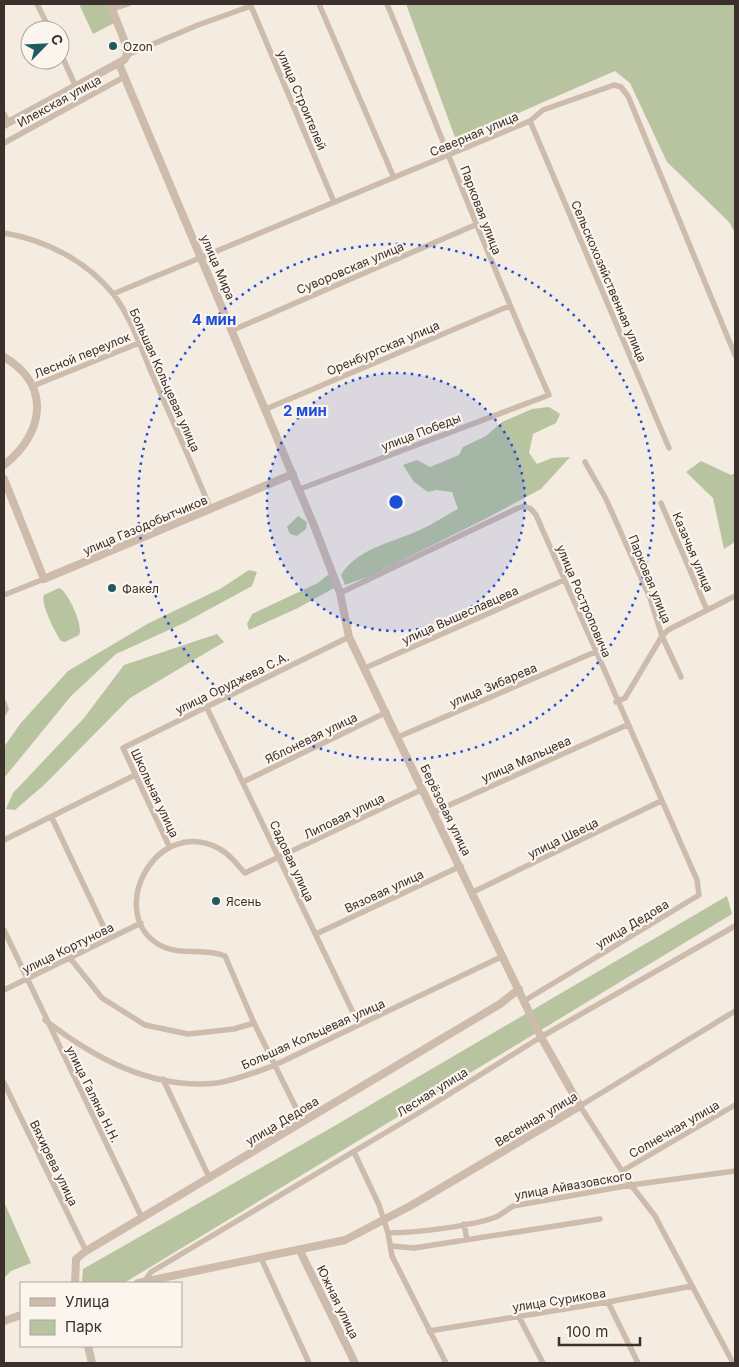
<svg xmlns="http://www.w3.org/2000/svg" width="739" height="1367" font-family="Inter,sans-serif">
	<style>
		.green { fill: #b8c4a0 }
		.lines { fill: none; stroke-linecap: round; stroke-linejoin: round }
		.minor { stroke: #cdbbac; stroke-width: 5.5 }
		.tertiary { stroke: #cdbbac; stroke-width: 8 }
		.ring { fill: none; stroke: #1d4ed8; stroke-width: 2.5; stroke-dasharray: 2.5 5 }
		.poi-dot { fill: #1f5a5e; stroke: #fbf5ee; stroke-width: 2 }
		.labels { text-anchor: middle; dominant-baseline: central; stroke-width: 4.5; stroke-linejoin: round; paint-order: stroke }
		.poi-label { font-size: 12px; fill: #3b302b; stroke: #fbf5ee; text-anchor: start }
		.street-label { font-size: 12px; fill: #3b302b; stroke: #fbf5ee }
		.centre { fill: #1d4ed8; stroke: #fbf5ee; stroke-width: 2.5 }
		.ring-label { font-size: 15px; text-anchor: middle; font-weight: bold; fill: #1d4ed8; stroke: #fbf5ee; stroke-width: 4.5; stroke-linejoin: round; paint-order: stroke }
	</style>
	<rect width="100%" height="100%" fill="#f4ebe1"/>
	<path class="green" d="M79 4H109L116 22 93 34Z
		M406 4H735V233L729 222 667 162 630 83 615 71 456 140Z
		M549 407 560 414 556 423 533 434 529 453 537 464 552 458 570 457 541 489 489 517 370 576 345 585 341 575C358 547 396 542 424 528 435 523 446 515 458 509L452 492 436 490 428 492 414 482 403 465 417 460 430 467 459 455 463 447 486 436 502 422 532 409Z
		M701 461 731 475 735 473V542L724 549 713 498 686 472Z
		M298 516 307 522 306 529 297 536 290 534 287 527Z
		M249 570 257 572 252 586 184 623 116 654 71 696 4 778V747L20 724 68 671 149 623 220 589Z
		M329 574 334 588 298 608 249 630 247 624 252 614 318 583Z
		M59 588C68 591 84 627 79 635L65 642 61 641C55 632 40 603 44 595Z
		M217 634 224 642 130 698 44 785 15 810 6 809 13 793 84 718 124 665Z
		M727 896 732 914 124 1283H82L83 1269 336 1125Z
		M4 1202 31 1263 11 1271 4 1278Z"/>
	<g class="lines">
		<path class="minor" d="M37 4 50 30
			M319 4 394 178
			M112 9 128 4
			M60 52 76 87
			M127 55 198 25 251 6 334 202
			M4 114 8 122
			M530 121 669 448
			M4 143 124 77
			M4 233C46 240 87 261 114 295 131 318 141 348 152 374 172 419 192 464 211 510
			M113 294 530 121 543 110 614 85 621 87 628 96 735 355
			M233 330 475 225
			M33 386 139 343
			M266 409 509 306
			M585 462 606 499 650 598 662 636 681 677
			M300 489 549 395C491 266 441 134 387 4
			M661 503 707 610
			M340 593 516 509 524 506 531 509 536 515 697 880 699 895 524 1001
			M4 595 44 579
			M365 668 564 580
			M616 702 625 698 662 636 668 630 735 596
			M4 703 6 709 4 713
			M206 706 359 1025
			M398 737 595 652
			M243 782 387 712
			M434 812 627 725
			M52 818 109 938
			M4 840 135 775
			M169 846 123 748 349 637
			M473 892 661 801
			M4 930 142 1218
			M316 934 461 866
			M70 958 102 998 145 1025 188 1034 234 1029 254 1023
			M4 990 141 923
			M45 1020C94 1058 152 1090 217 1083 237 1080 256 1072 275 1065L503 956
			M163 1079 209 1177
			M4 1083 86 1251
			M303 1122 254 1023 225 956C203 947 179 957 158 944 106 912 156 814 220 849 231 855 237 865 245 873L423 789
			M354 1152 379 1205 388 1233 392 1256 446 1363
			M622 1171 735 1105
			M464 1224 467 1240
			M388 1233C415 1233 472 1226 496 1217 502 1214 507 1210 513 1206L631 1185 735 1171
			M391 1246 414 1248 600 1219
			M261 1258 309 1363
			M144 1282 151 1272 422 1111 541 1037 735 926
			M608 1302 638 1363
			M519 1317 543 1363
			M429 1331 608 1302 692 1286
			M733 1363 655 1216 631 1185 580 1106 735 1011"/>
		<path class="tertiary" d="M119 64 315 528 340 593 349 637 541 1037 580 1106 412 1205 345 1240 138 1283
			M4 125 124 60 127 55 126 45 110 4
			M4 357C52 385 44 434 4 465
			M4 479 44 579 293 474
			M300 1251 355 1363
			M75 1283 76 1259 86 1251 500 1004 519 989
			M4 1321 21 1315
			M88 1346 92 1363"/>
	</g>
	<circle cx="396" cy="502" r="129" fill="#1d4ed8" fill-opacity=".12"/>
	<g class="ring">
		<circle cx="396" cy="502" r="129"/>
		<circle cx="396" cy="502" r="258"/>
	</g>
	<g class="poi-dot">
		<circle cx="113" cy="46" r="5"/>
		<circle cx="112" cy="588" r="5"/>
		<circle cx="216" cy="901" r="5"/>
	</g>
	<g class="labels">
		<g class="poi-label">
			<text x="123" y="46">Ozon</text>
			<text x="122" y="588">Факел</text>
			<text x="226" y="901">Ясень</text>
		</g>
		<g class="street-label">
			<text transform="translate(302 100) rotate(67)">улица Строителей</text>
			<text transform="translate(59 101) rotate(-29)">Илекская улица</text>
			<text transform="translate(474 134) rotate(-23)">Северная улица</text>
			<text transform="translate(481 210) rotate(69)">Парковая улица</text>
			<text transform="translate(218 267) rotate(67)">улица Мира</text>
			<text transform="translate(350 268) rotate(-23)">Суворовская улица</text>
			<text transform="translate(609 281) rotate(67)">Сельскохозяйственная улица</text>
			<text transform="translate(383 348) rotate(-23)">Оренбургская улица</text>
			<text transform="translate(82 355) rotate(-22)">Лесной переулок</text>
			<text transform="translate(165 380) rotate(66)">Большая Кольцевая улица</text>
			<text transform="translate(421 432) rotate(-21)">улица Победы</text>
			<text transform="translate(145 525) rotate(-23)">улица Газодобытчиков</text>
			<text transform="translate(693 552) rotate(67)">Казачья улица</text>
			<text transform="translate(650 579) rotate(68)">Парковая улица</text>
			<text transform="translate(584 601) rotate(67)">улица Ростроповича</text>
			<text transform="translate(460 615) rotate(-24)">улица Вышеславцева</text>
			<text transform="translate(232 683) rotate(-26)">улица Оруджева С.А.</text>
			<text transform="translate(493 685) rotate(-23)">улица Зибарева</text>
			<text transform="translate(311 738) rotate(-26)">Яблоневая улица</text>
			<text transform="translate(526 759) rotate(-24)">улица Мальцева</text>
			<text transform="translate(155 793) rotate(65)">Школьная улица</text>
			<text transform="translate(446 810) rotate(64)">Берёзовая улица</text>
			<text transform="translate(344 816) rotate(-26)">Липовая улица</text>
			<text transform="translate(563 838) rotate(-26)">улица Швеца</text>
			<text transform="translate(292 861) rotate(65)">Садовая улица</text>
			<text transform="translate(384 891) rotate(-25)">Вязовая улица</text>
			<text transform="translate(632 924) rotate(-31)">улица Дедова</text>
			<text transform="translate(68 948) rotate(-26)">улица Кортунова</text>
			<text transform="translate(313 1034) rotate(-24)">Большая Кольцевая улица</text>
			<text transform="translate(432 1092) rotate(-32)">Лесная улица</text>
			<text transform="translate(93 1094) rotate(64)">улица Галяна Н.Н.</text>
			<text transform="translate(536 1119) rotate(-31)">Весенная улица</text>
			<text transform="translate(282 1121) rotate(-31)">улица Дедова</text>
			<text transform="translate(674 1129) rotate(-30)">Солнечная улица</text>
			<text transform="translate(54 1163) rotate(64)">Вяхирева улица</text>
			<text transform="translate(573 1185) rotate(-10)">улица Айвазовского</text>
			<text transform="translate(559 1300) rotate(-9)">улица Сурикова</text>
			<text transform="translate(338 1302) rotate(64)">Южная улица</text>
		</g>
	</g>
	<circle cx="396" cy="502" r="8" class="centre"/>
	<g class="ring-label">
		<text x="214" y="325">4 мин</text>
		<text x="305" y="416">2 мин</text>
	</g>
	<rect width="739" height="1367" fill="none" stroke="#3b302b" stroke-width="10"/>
	<rect x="20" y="1282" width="162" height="65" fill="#fbf5ee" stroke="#aea6a0"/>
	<rect x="30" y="1298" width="25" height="8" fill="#cdbbac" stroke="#aea6a0"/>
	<text x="65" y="1307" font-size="15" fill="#3b302b">Улица</text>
	<rect x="30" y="1320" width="25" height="15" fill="#b8c4a0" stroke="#aea6a0"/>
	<text x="65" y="1332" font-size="15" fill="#3b302b">Парк</text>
	<g transform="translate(45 45) rotate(66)"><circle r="24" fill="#fbf5ee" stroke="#aea6a0"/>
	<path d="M0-4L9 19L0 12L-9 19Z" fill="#1f5a5e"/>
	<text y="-8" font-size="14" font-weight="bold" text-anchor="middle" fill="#3b302b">С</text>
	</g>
	<path d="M559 1337v8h81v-8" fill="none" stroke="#3b302b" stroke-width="2.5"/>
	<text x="566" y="1337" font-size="15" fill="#3b302b" stroke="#fbf5ee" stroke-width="4" paint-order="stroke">100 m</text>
</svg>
